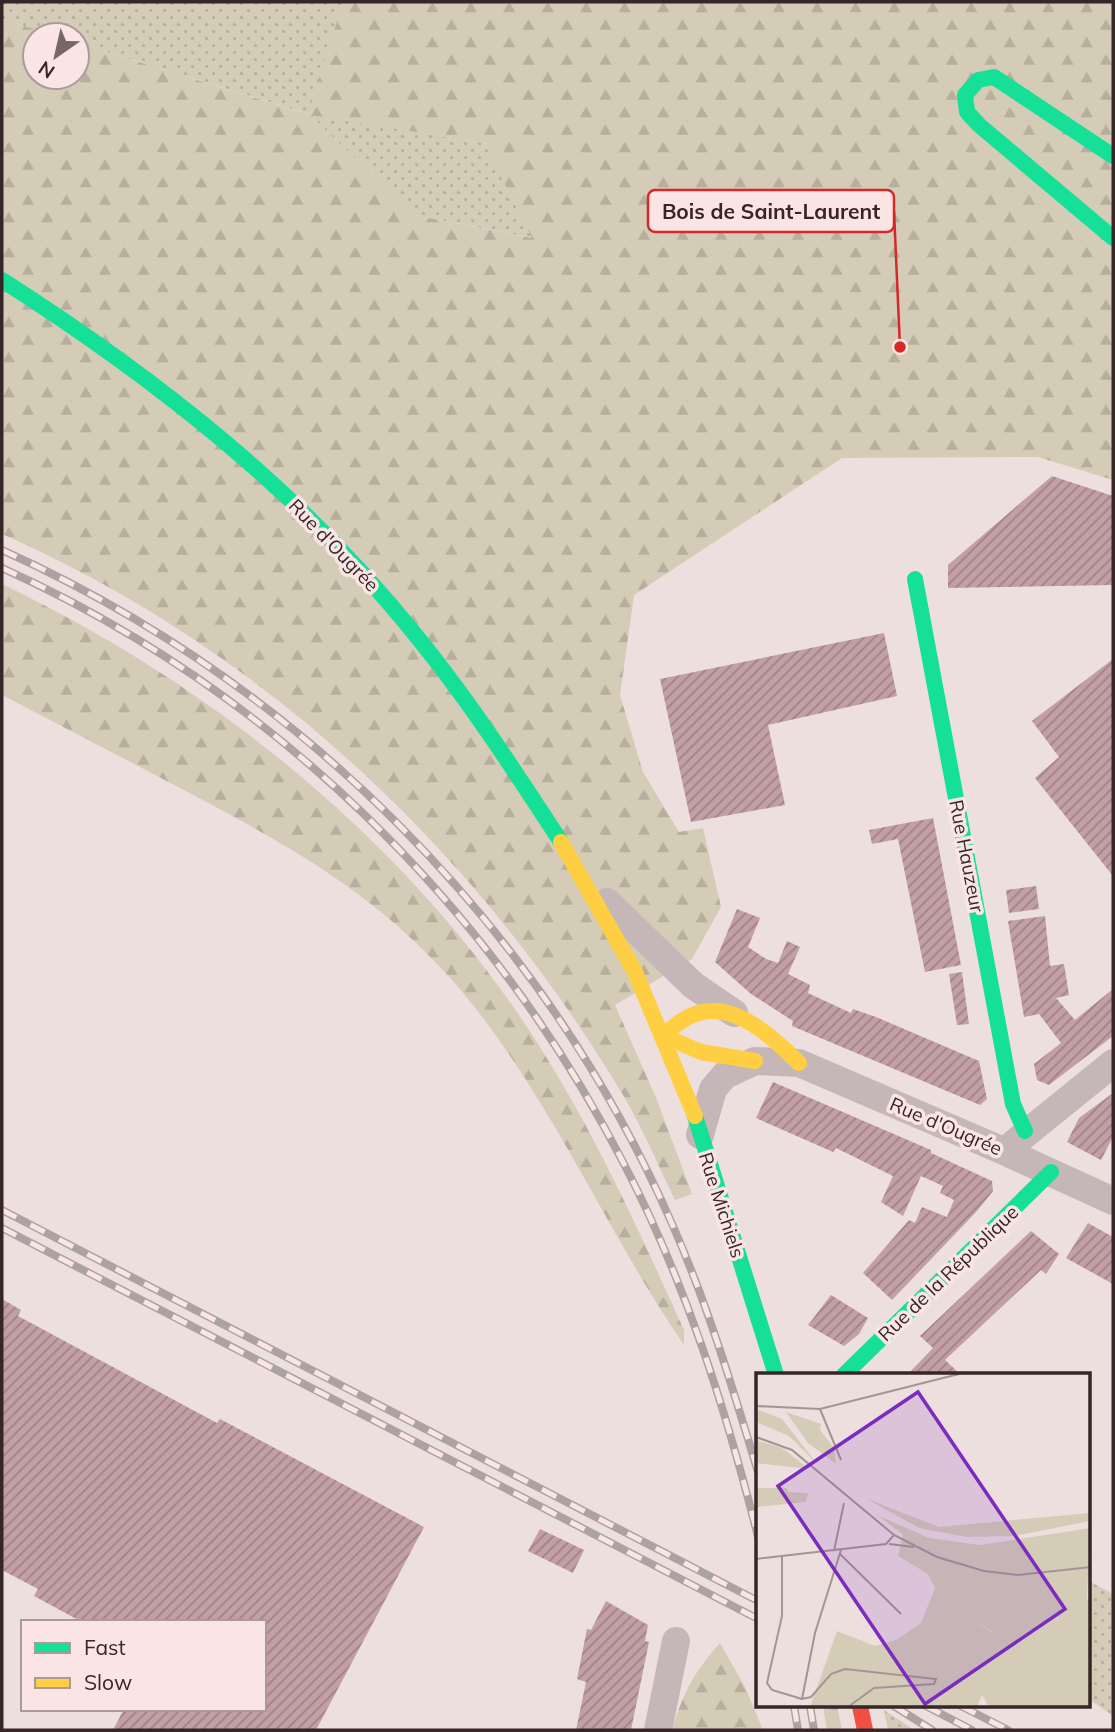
<svg xmlns="http://www.w3.org/2000/svg" width="1115" height="1732" font-family="Mulish,sans-serif">
	<style>
		.grass { fill: url(#grass-dots) }
		.forest { fill: url(#forest-firs); fill-rule: evenodd }
		.building { fill: url(#building-hatch) }
		.lines { fill: none; stroke-linecap: round; stroke-linejoin: round }
		.street { stroke: #c5b7b7; stroke-width: 28 }
		.fast { stroke: #16e098; stroke-width: 16 }
		.slow { stroke: #ffcf43; stroke-width: 16 }
		.jam { stroke: #f24e42; stroke-width: 16 }
		.rail-casing { stroke: #ada2a2; stroke-width: 8 }
		.rail { stroke: #fae5e4; stroke-width: 5; stroke-dasharray: 16; stroke-linecap: butt }
		.labels { text-anchor: middle; dominant-baseline: central; stroke-width: 7; stroke-linejoin: round; paint-order: stroke }
		.street-label { font-size: 19px; fill: #362628; stroke: #fae5e4 }
		.inset-road { fill: none; stroke: #a49595; stroke-width: 2 }
		.view { fill: #7b2cbf; fill-opacity: 0.15; stroke: #7b2cbf; stroke-width: 3.5 }
		.inset-edge { fill: none; stroke: #362628; stroke-width: 3.5 }
		.leader { fill: none; stroke: #d62828; stroke-width: 2.5 }
		.callout-dot { fill: #d62828; stroke: #fae5e4; stroke-width: 2.5 }
		.callout { fill: #fae5e4; stroke: #d62828; stroke-width: 2.5 }
		.callout-label { font-size: 21px; text-anchor: middle; font-weight: bold; fill: #362628 }
	</style>
	<defs>
		<pattern id="grass-dots" width="8" height="8" patternUnits="userSpaceOnUse" patternTransform="scale(1.75)"><rect width="8" height="8" fill="#d5ccb7"/><path d="M2 2h.1M6 6h.1" fill="none" stroke="#b7af9d" stroke-width="1.8" stroke-linecap="round"/></pattern>
		<pattern id="forest-firs" width="22" height="20" patternUnits="userSpaceOnUse" patternTransform="scale(1.75)"><rect width="22" height="20" fill="#d5ccb7"/><path d="M5 1l3.5 6h-7zM16 11l3.5 6h-7z" fill="#b7af9d"/></pattern>
		<pattern id="building-hatch" width="6" height="6" patternUnits="userSpaceOnUse" patternTransform="scale(1.75)"><rect width="6" height="6" fill="#c29fa5"/><path d="M-1 1l2-2M0 6l6-6M5 7l2-2" fill="none" stroke="#9e8186"/></pattern>
	</defs>
	<rect width="100%" height="100%" fill="#eddfde"/>
	<path class="grass" d="M2 2H343L309 114 484 143 533 238 414 215 309 114 77 43V35H53L2 19Z
		M1089 1581 1113 1594V1716L1089 1699Z
		M884 1710 914 1730H888Z"/>
	<path class="forest" d="M343 2H1113V480L1038 457 842 458 634 595 620 695 643 772 679 832 703 828 721 907 692 959 615 1005 657 1100 692 1194 675 1200C659 1167 644 1132 626 1100 480 854 265 650 2 534V19L53 35H35V77H77V43L308 114ZM310 115 484 143 532 238 414 215Z
		M2 584C215 686 413 846 540 1047 597 1137 640 1233 684 1330V1345C601 1224 540 1073 440 967 363 885 278 840 180 788 121 757 61 726 2 695Z
		M720 1643 745 1687 763 1730H672C683 1693 694 1672 720 1643Z
		M823 1706H837L842 1730H827Z"/>
	<path class="building" d="M1052 476 1113 496V585L948 588V565Z
		M884 633 897 696 768 725 785 805 691 822 660 679Z
		M1113 659V876L1035 778 1059 757 1032 721Z
		M933 818 961 965 925 972 898 839 872 844 869 830Z
		M1036 886 1039 909 1009 913 1006 890Z
		M737 909 760 918 748 947 766 959 778 963 787 941 800 947 788 974 810 985 808 993 851 1013 853 1009 876 1017 979 1061 987 1099 980 1105 792 1026 793 1021 751 994 715 962Z
		M1045 916 1050 966 1064 964 1069 995 1056 998 1075 1020 1113 989V1036L1049 1085 1037 1080 1034 1064 1061 1043 1039 1014 1024 1017 1008 921Z
		M962 972 969 1024 957 1025 949 974Z
		M773 1082 931 1150V1153L992 1181 993 1191 977 1211 892 1300 863 1273 909 1220 915 1223 922 1207 947 1217 954 1200 940 1193 943 1186 921 1176 903 1216 881 1202 893 1176 836 1148 833 1152 756 1118Z
		M1113 1093V1137L1101 1160 1067 1142 1079 1118Z
		M1088 1223 1113 1237V1284L1066 1258Z
		M1031 1231 1059 1254 1046 1274 1041 1270 945 1360 961 1375H907L933 1348 920 1336Z
		M831 1295 868 1318 859 1334 844 1346 808 1325Z
		M2 1299 21 1310 18 1316 217 1423 220 1419 424 1527 316 1730H113L124 1709H264V1622H82L34 1596 38 1589 2 1570Z
		M540 1529 584 1550 573 1573 528 1551Z
		M606 1601 648 1625 645 1641 649 1642 631 1730H576L586 1682 577 1679 587 1629 591 1630Z"/>
	<g class="lines">
		<path class="street" d="M607 902 693 985 734 1013
			M700 1135 713 1089 725 1075 755 1061 799 1063 1006 1152 1113 1201
			M1012 1145 1113 1063
			M658 1730 676 1641"/>
		<path class="fast" d="M1113 156 994 77 978 80 965 95 967 112 979 125 1113 238
			M2 280C157 379 303 494 418 638 470 702 516 773 561 842
			M915 579 1013 1104 1025 1131
			M695 1116 776 1375
			M844 1375 1051 1172"/>
		<path class="slow" d="M561 842 635 972 695 1116
			M755 1061 701 1052 664 1036C712 984 758 1023 799 1063"/>
		<path class="jam" d="M860 1706 865 1730"/>
		<defs>
			<path id="rail" d="M2 550C299 684 542 926 673 1226 708 1306 733 1389 758 1472
				M2 568C270 689 489 902 624 1164 685 1281 726 1409 758 1537
				M2 1210 758 1601
				M2 1228 758 1619
				M794 1706 798 1730
				M810 1706 814 1730
				M894 1706 932 1730
				M926 1706 972 1730
				M961 1706 1008 1730"/>
		</defs>
		<use href="#rail" class="rail-casing"/>
		<use href="#rail" class="rail"/>
	</g>
	<g class="labels">
		<g class="street-label">
			<text transform="translate(334 545) rotate(46)">Rue d'Ougrée</text>
			<text transform="translate(967 856) rotate(79)">Rue Hauzeur</text>
			<text transform="translate(946 1126) rotate(23)">Rue d'Ougrée</text>
			<text transform="translate(722 1205) rotate(72)">Rue Michiels</text>
			<text transform="translate(948 1273) rotate(-44)">Rue de la République</text>
		</g>
	</g>
	<g transform="translate(756 1373)">
		<rect width="334" height="334" fill="#eddfde"/>
		<path d="M0 67 26 75 53 96 0 90ZM0 115H31L32 119 52 120 50 129 0 134ZM312 232 270 276 222 251 239 244 261 248Z" fill="#d5ccb7"/>
		<path d="M0 36 26 46 62 92 33 63 0 49ZM30 39 65 51 64 57 78 75 80 91 52 70ZM109 125 183 154 334 140V148L259 163 210 164 163 155ZM123 143 173 165 224 172 334 155 331 226H335L334 334H233L226 322 221 334H54L81 258 119 273 140 267 165 250 179 215 172 201 142 183 147 162ZM311 233 270 276H269L261 248ZM239 244 259 248V249L236 259 223 252Z" fill="#d5ccb7" fill-rule="evenodd"/>
		<path class="inset-road" d="M0 33 64 36 207 0M64 36 85 87M0 64 36 77 138 162 181 184 228 198 262 202 335 194M133 171 158 174M85 177 59 260 46 326 55 324 75 301 89 296 180 306 178 311 118 315 92 334M78 178 88 130M84 181 145 241M26 184V243L11 310 16 317 46 326M0 186 130 171 138 162"/>
		<path class="view" d="M162 19 309 236 169 331 22 113Z"/>
		<rect width="334" height="334" class="inset-edge"/>
	</g>
	<path class="leader" d="M900 347L894 211"/>
	<circle class="callout-dot" cx="900" cy="347" r="7"/>
	<rect class="callout" x="648" y="190" width="246" height="42" rx="7"/>
	<g class="callout-label">
		<text x="771" y="219">Bois de Saint-Laurent</text>
	</g>
	<rect width="1115" height="1732" fill="none" stroke="#362628" stroke-width="7"/>
	<rect x="21" y="1620" width="245" height="91" fill="#fae5e4" stroke="#ac9999" stroke-width="2"/>
	<rect x="35" y="1643" width="35" height="10" fill="#16e098" stroke="#ac9999" stroke-width="2"/>
	<text x="84" y="1655" font-size="21" fill="#362628">Fast</text>
	<rect x="35" y="1678" width="35" height="10" fill="#ffcf43" stroke="#ac9999" stroke-width="2"/>
	<text x="84" y="1690" font-size="21" fill="#362628">Slow</text>
	<g transform="translate(56 56) rotate(214)"><circle r="33" fill="#fae5e4" stroke="#ac9999" stroke-width="2"/>
	<path d="M0-5L12 26L0 18L-12 26Z" fill="#766768"/>
	<text y="-10" font-size="19" font-weight="bold" text-anchor="middle" fill="#362628">N</text>
	</g>
</svg>
